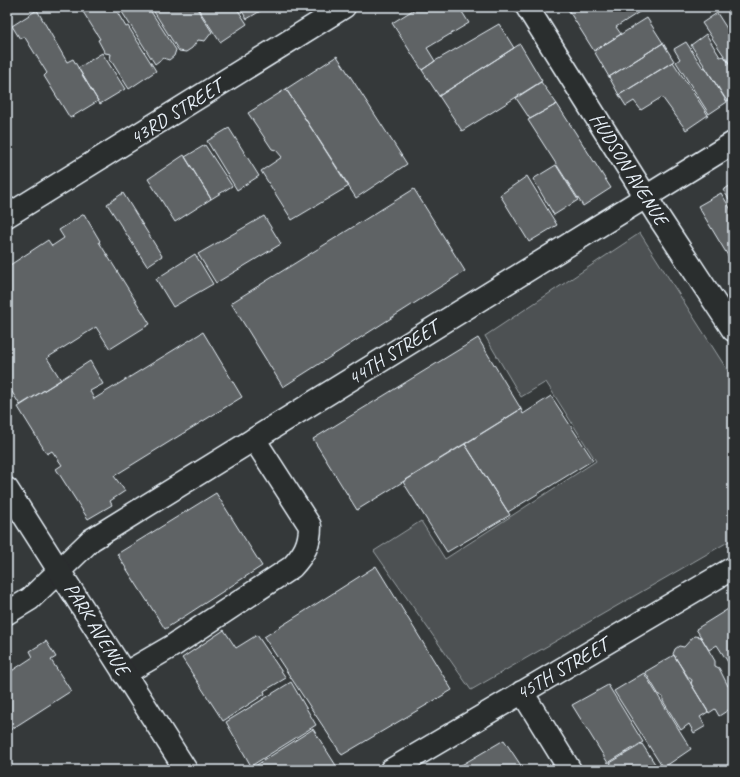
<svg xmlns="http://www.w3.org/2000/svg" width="740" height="777" font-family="Caveat,sans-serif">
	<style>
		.green { fill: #4d5152; stroke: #9aa1a5 }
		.building { fill: #5f6365; stroke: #e8f1f8 }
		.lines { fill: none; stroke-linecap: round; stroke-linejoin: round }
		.minor-casing { stroke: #e8f1f8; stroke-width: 25 }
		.major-casing { stroke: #e8f1f8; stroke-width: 25 }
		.minor { stroke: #2a2d2e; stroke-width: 22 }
		.major { stroke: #2a2d2e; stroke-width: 22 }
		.labels { text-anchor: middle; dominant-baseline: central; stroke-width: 3.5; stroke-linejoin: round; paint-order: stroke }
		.street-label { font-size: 20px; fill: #e8f1f8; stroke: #2a2d2e }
	</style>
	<rect width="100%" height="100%" fill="#35393a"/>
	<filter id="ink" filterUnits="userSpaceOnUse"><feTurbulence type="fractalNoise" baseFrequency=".025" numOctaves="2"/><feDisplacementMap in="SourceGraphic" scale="8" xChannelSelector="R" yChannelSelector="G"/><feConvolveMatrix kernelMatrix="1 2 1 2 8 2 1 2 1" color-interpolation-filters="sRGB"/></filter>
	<g filter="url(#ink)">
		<path class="green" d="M640 233 733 379V539L471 690 374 551 421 521 445 559 596 461 546 382 521 397 485 336Z"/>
		<path class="building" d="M80 7H114L126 27 128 26 156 71 129 89 110 59 111 54 105 53 98 40 100 39Z
			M131 7H148L176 50 174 56 169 60 163 58 155 64 122 12Z
			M151 7H196L212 32 205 41 198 40 192 48 186 52 179 51Z
			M197 7H236L247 24 220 42Z
			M239 7H267L247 19Z
			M418 7H459L469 23 427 48 435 61 422 70 392 23Z
			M569 7H647L616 27 621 34 594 51 567 8Z
			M37 10 67 62 73 59 98 101 70 118 44 76 47 73 24 36 20 39 12 26Z
			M717 13 733 38V69L702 23Z
			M647 18 663 43 609 77 594 51Z
			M499 24 514 48 439 96 422 70 435 61Z
			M706 34 720 57 724 56 733 69V98L727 101 691 45Z
			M686 42 703 68 705 67 727 102 709 114 676 62 680 59 674 49Z
			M663 43 674 61 619 95 609 77Z
			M520 44 542 81 462 131 439 96Z
			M102 53 125 89 100 104 78 68Z
			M337 56 407 164 356 198 286 89Z
			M673 62 708 115 686 130 662 97 641 110 634 101 626 106 619 95Z
			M541 82 557 104 530 119 516 98Z
			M286 89 349 186 292 220 261 171 282 157 276 150 272 149 248 113Z
			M557 104 611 188 583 206 528 120Z
			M229 128 259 176 237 190 207 141Z
			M205 145 232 186 211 199 185 157Z
			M184 155 211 199 175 222 148 179Z
			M556 165 578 200 554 215 533 179Z
			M527 176 557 225 529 242 500 195Z
			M733 184V205L723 190Z
			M414 189 465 271 283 387 231 303Z
			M123 193 162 256 147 266 107 204Z
			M721 193 733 213V264L698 206Z
			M84 214 100 241 99 242 150 324 110 349 96 327 47 358 61 380 20 405 7 384V267L48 240 52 246 64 238 59 230Z
			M264 216 281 244 216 283 198 254Z
			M195 254 213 284 173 307 156 279Z
			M203 332 242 397 114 476 125 491 110 501 112 505 88 519 56 469 62 465 52 451 47 454 18 407 90 361 103 384 90 391 94 399Z
			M478 338 521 409 357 510 313 439Z
			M551 396 593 460 508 512 465 444 521 409 523 414Z
			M465 444 510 515 447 552 403 482Z
			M216 493 262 566 165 629 117 554Z
			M376 566 452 690 342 755 264 637Z
			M733 606V670L717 645 709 650 696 629Z
			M224 630 236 648 257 635 286 678 264 691 265 694 223 721 182 658Z
			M694 636 701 637 715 661V666L719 668 728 686 733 689V698L730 700 733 707 719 716 715 709 709 713 691 684 692 680 688 677 673 654 675 649 679 646 684 647Z
			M46 641 56 657 51 660 71 691 7 732V674L33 657 30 651Z
			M674 655 708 712 700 717 706 726 694 733 689 724 681 730 663 701V697L659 695 645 672Z
			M644 673 691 749 663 768 614 691Z
			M291 682 316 725 251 766 226 722Z
			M608 685 643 742 608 763 572 705Z
			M313 729 337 767 332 770H254L252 768Z
			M504 740 524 770H453Z
			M642 744 659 770H615L610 763Z"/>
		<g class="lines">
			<defs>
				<path id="minor" d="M527 7 658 216 733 330
					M7 216 344 7
					M7 613 30 599 91 540 733 143
					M124 674 174 645 292 567C304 554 310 544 310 526L254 439
					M522 692 570 770
					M391 770 733 568"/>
				<path id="major" d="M7 489 186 770"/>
			</defs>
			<use href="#minor" class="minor-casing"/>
			<use href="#major" class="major-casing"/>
			<use href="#minor" class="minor"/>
			<use href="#major" class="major"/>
		</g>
	</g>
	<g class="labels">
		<g class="street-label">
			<text transform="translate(176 112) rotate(-32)">43RD STREET</text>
			<text transform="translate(629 169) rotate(58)">HUDSON AVENUE</text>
			<text transform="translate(393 353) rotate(-32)">44TH STREET</text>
			<text transform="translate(97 629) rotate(58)">PARK AVENUE</text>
			<text transform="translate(562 669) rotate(-30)">45TH STREET</text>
		</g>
	</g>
	<rect width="740" height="777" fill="none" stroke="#2a2d2e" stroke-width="24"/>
	<rect x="12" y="12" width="716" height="753" fill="none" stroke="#e8f1f8" stroke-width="1.5" filter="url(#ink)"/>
</svg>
